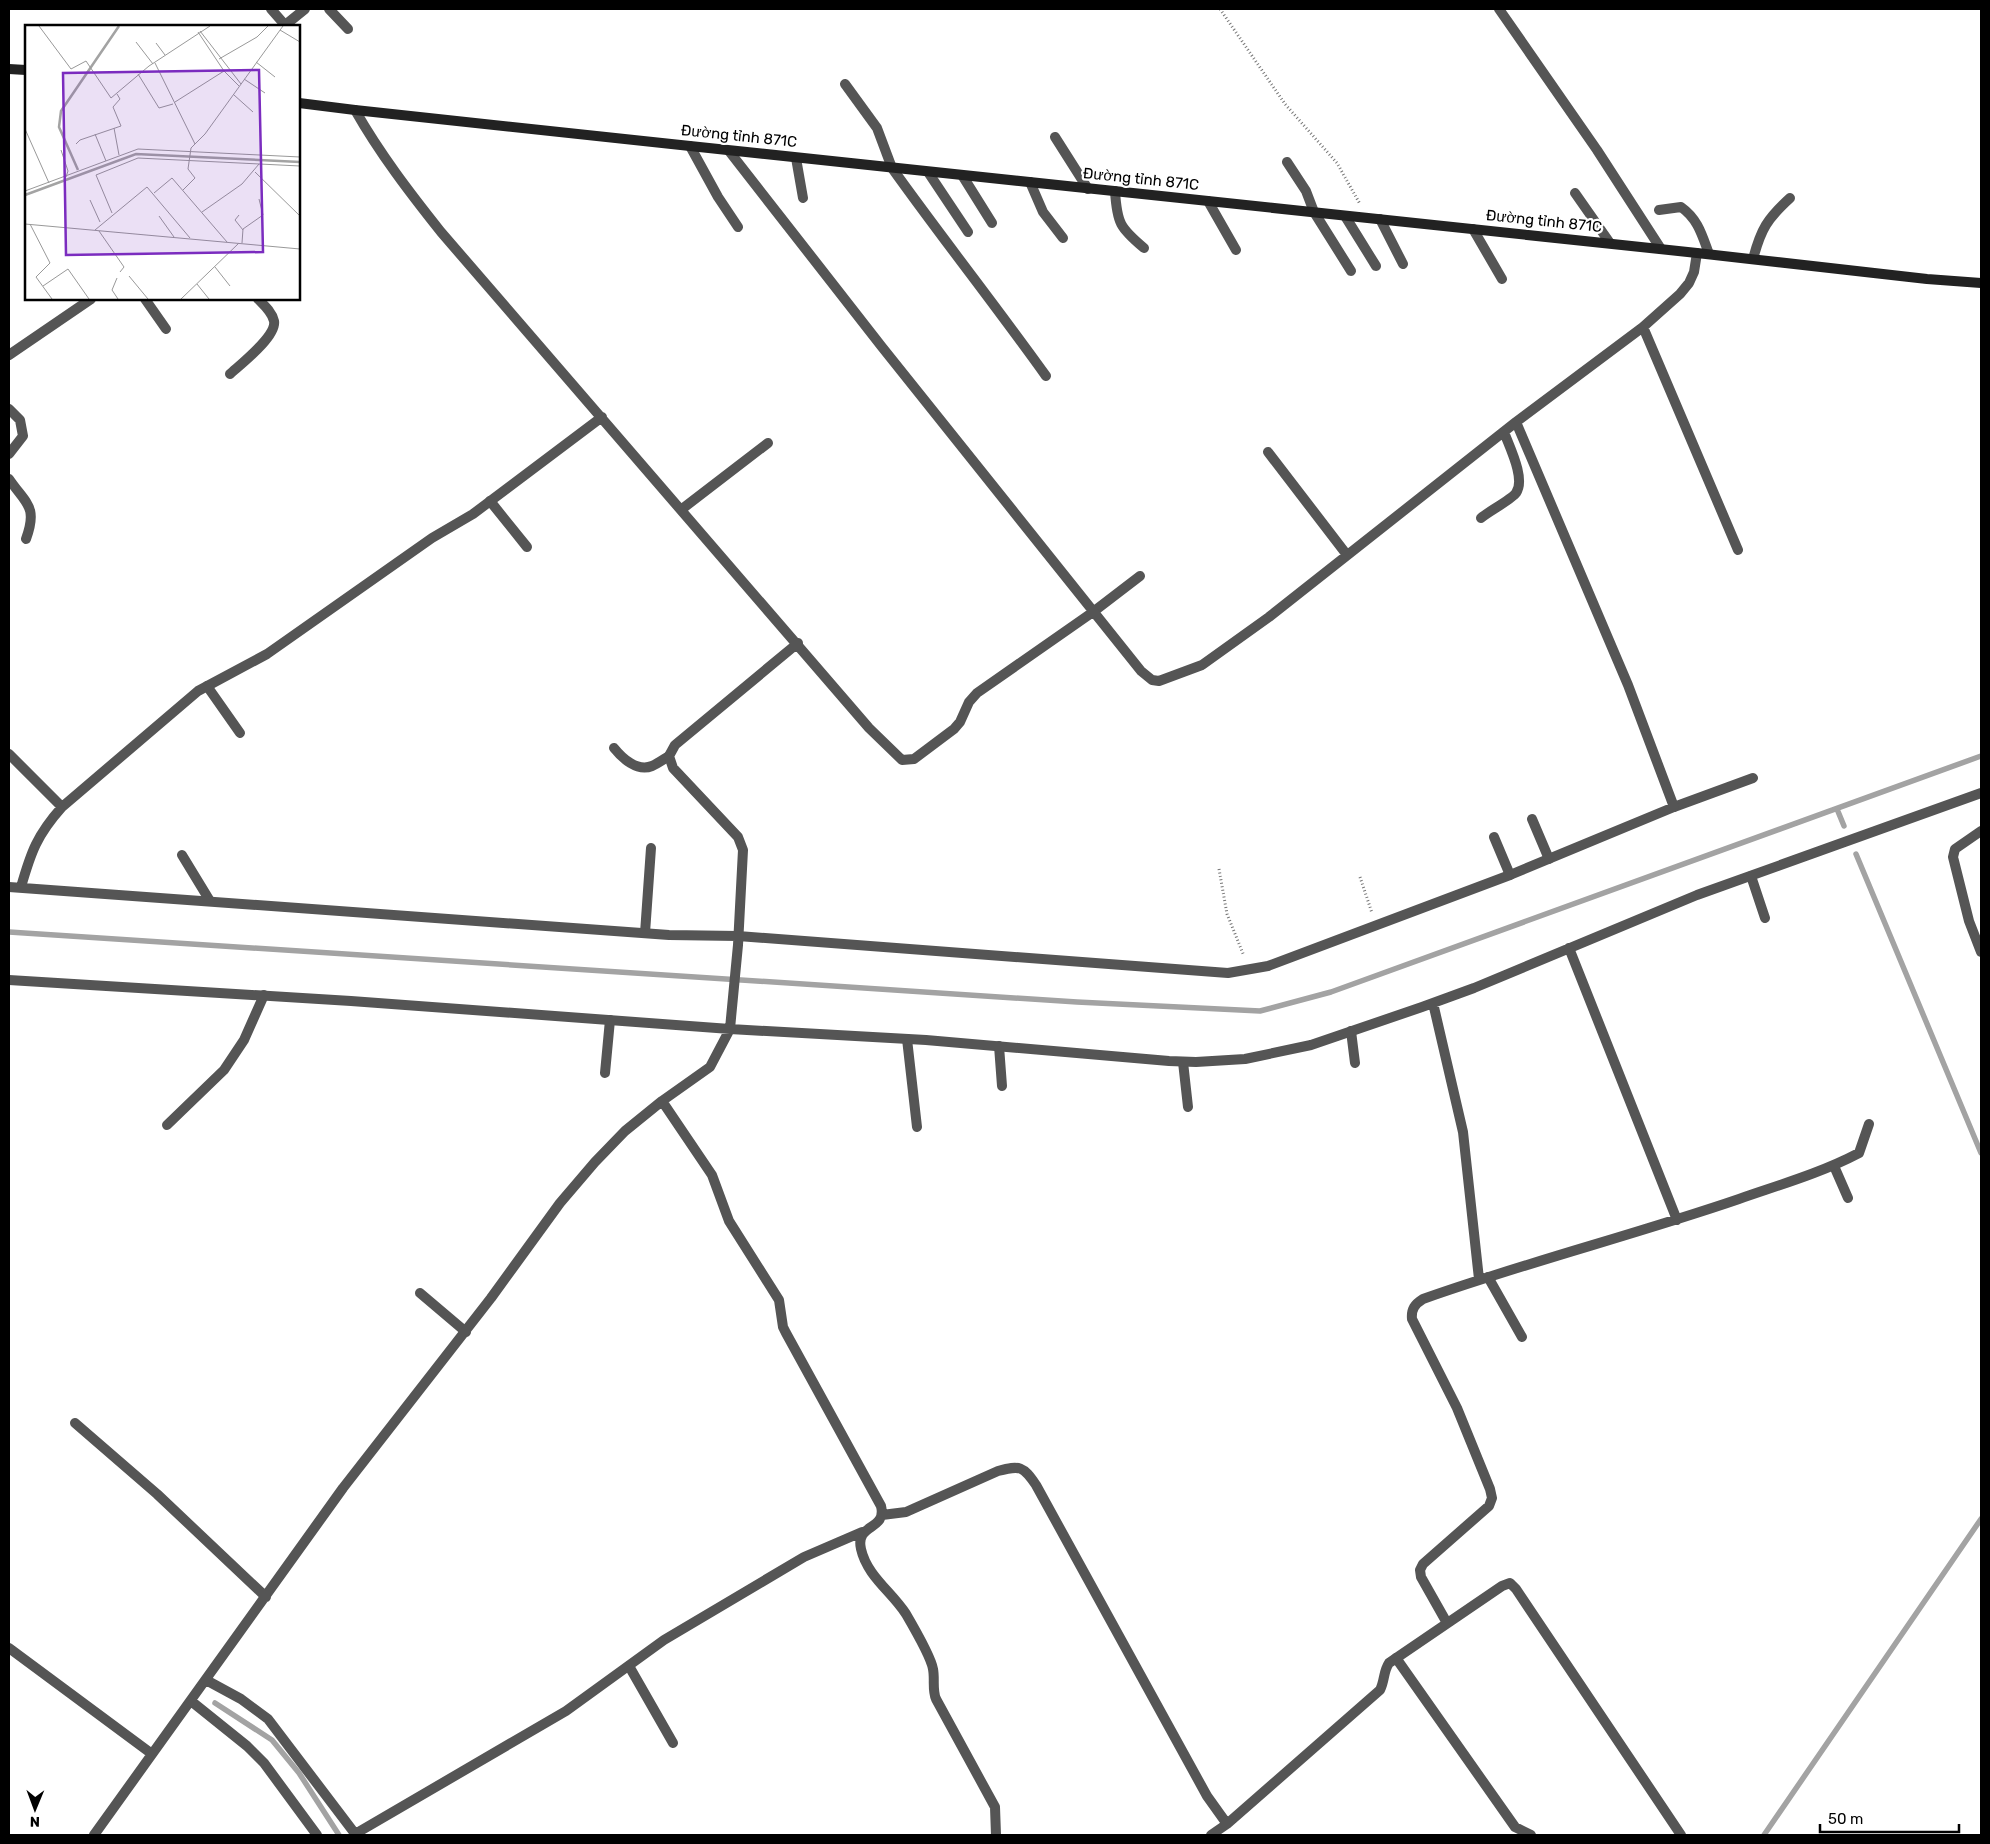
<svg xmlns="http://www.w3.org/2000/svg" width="1990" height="1844" font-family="Rubik,sans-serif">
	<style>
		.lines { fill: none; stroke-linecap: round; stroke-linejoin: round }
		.stream { stroke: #a3a3a3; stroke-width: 5.5 }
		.path { stroke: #777; stroke-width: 3; stroke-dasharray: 1 2.5; stroke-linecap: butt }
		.service { stroke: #555; stroke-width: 10 }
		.minor { stroke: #555; stroke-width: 10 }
		.tertiary { stroke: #555; stroke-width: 10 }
		.secondary { stroke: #222; stroke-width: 10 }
		.labels { text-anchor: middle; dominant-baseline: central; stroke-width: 4.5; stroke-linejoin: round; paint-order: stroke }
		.street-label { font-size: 15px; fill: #000; stroke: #fff }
		.inset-river { fill: none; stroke: #a3a3a3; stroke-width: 2.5 }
		.inset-road { fill: none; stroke: #999; stroke-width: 1 }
		.view { fill: #7b2cbf; fill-opacity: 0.15; stroke: #7b2cbf; stroke-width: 2.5 }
		.inset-edge { fill: none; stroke: #000; stroke-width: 2.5 }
	</style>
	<rect width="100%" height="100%" fill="#fff"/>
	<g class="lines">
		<path class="stream" d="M1837 809 1844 826
			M1856 854 1981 1153
			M9 932 1077 1002 1260 1011 1331 992 1981 756
			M215 1703 272 1740 299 1773 339 1835
			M1764 1835 1981 1519"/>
		<path class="path" d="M1220 9 1285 104 1337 163 1360 204
			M1219 869 1227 914 1244 956
			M1360 877 1372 913"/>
		<path class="service" d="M271 9 285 25
			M329 9 348 29
			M845 84 877 128 892 168
			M1055 137 1088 189
			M690 146 718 197 738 227
			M796 158 803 198
			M1287 162 1306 191 1314 212 1351 271
			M928 172 968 232
			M962 175 992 223
			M1030 182 1043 212 1063 238
			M1115 191C1117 223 1120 228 1144 248
			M1575 193 1610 243
			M1208 201 1236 250
			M1659 210 1681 207C1698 219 1702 235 1709 254
			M1345 216 1376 266
			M1380 219 1403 264
			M1473 229 1502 279
			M1753 259C1761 229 1767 219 1790 198
			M145 299 166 329
			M490 501 527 547
			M682 509 768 443
			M1093 612 1140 576
			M207 686 240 733
			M614 748C622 758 637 772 652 766 657 764 664 759 669 756
			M1674 807 1753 778
			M1532 819 1549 859
			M1494 837 1510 875
			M182 855 210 901
			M1751 876 1765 918
			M645 933 651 848
			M1351 1031 1355 1063
			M907 1039 917 1127
			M999 1046 1002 1086
			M1183 1062 1188 1107
			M605 1073 610 1020
			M167 1125 224 1070 244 1040 264 995
			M1834 1166 1848 1198
			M1488 1277 1522 1337
			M420 1293 466 1332
			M1396 1658 1515 1827 1531 1835
			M629 1666 673 1743"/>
		<path class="minor" d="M1499 9 1597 150 1661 249
			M355 110C380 154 410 193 441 232L869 728 902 760 914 759 954 729 960 722 969 702 977 693 1093 612
			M729 151 882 347 1141 671 1152 680 1159 681 1202 665 1269 617 1516 422 1643 327 1680 294 1689 283 1694 272 1697 253
			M892 168C942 238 996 306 1046 376
			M1643 327 1738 550
			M9 355 91 299
			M230 374C241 364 277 336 274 321 272 312 264 305 258 299
			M9 409 20 420 23 436 9 454
			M1268 452 1347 555
			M9 479C26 504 38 506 26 539
			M1481 518C1488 512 1512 499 1516 493 1526 479 1509 446 1504 432
			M9 754 62 807
			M1981 831 1955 849 1953 857 1969 921 1981 952
			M9 887 669 935 738 936 1228 973 1268 966 1510 875 1674 807 1628 685 1516 422
			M21 887C31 852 37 835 62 807L198 691 267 654 432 538 473 514 602 417
			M1569 948 1677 1220
			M9 980 351 1001 730 1029 926 1040 1169 1061 1196 1062 1245 1059 1311 1045 1422 1007 1474 988 1697 895 1981 793
			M1433 1003 1463 1132 1479 1279
			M662 1101 712 1175 729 1221 779 1300 783 1327 786 1333 881 1506C887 1531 855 1523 861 1549 867 1576 892 1592 906 1614 913 1626 931 1657 933 1669 935 1679 932 1690 936 1699L995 1807 996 1835
			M75 1423 157 1494 266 1597
			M882 1515 906 1512 998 1471C1020 1465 1023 1466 1036 1485L1207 1796 1227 1824
			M1447 1623 1421 1577 1420 1570 1423 1564 1489 1506 1492 1498 1490 1489 1457 1408 1412 1319C1411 1309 1415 1304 1423 1299 1527 1262 1634 1235 1739 1199 1779 1185 1821 1173 1859 1153L1869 1124
			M9 1648 152 1754
			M206 1680 241 1699 268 1719 356 1835
			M191 1701 247 1746 264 1763 317 1835
			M355 1834 566 1711 664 1640 804 1557 862 1532
			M94 1835 343 1488 491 1298 560 1203 595 1162 625 1131 662 1101 710 1067 730 1029 731 1018 738 945 743 850 738 837 673 768 669 756 675 745 798 643
			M1211 1835 1227 1824 1380 1690C1385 1680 1383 1672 1389 1663L1502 1586 1510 1583 1516 1589 1681 1835"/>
		<path class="tertiary" d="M284 26 305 9"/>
		<path class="secondary" d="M9 69 26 70
			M299 103 355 110 690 146 1697 253 1927 279 1981 283"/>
	</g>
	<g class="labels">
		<g class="street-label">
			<text transform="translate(739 136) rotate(6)">Đường tỉnh 871C</text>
			<text transform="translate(1141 179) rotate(6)">Đường tỉnh 871C</text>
			<text transform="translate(1544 221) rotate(6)">Đường tỉnh 871C</text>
		</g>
	</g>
	<g transform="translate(25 25)">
		<rect width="275" height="275" fill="#fff"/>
		<path class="inset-river" d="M53 145 34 102 36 86 94 1M0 170 111 129 275 137"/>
		<path class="inset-road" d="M14 1 46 44 61 36 86 73 124 41 185 1M255 5 275 17M175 6 216 59M173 7 199 46 214 61M111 17 128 39M131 18 140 30M194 34 232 12 243 1M231 37 250 52M130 38 170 119M113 49 134 83 148 79M219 54 240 68M209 70 228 87M150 77 199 46M89 103 94 130M0 104 24 158M70 109 81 136M51 119 55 115 96 101 88 82 95 74 92 69M36 125 43 146 41 152M230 147 275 191M158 165 170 153 163 144 166 123 180 109 258 1M0 166 113 124 275 132M129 168 147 153 202 217M65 175 75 197M177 187 217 159 234 139M87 188 71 150 113 133 275 141M214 190 210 195 218 205M134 191 149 212M0 199 275 224M5 199 25 238 11 252 27 274M70 205 122 162 165 213M74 206 99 242 95 247M217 218 218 204 238 190 234 174M190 242 205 261M104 251 123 274M92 253 87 265 93 274M172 259 184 274M18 261 43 244 64 274M156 274 214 218"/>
		<path class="view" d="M234 45 238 227 41 230 38 48Z"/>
		<rect width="275" height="275" class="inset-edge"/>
	</g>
	<rect width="1990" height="1844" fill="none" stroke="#000000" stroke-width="20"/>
	<g transform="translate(35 1809) rotate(181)" stroke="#ffffff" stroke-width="4" paint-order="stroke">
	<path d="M0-4L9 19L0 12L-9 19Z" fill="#000000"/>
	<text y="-8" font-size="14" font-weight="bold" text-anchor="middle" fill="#000000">N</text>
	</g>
	<path d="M1820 1824v8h139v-8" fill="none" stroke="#000000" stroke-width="2.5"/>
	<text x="1828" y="1824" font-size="15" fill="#000000" stroke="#ffffff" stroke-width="4" paint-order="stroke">50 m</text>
</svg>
